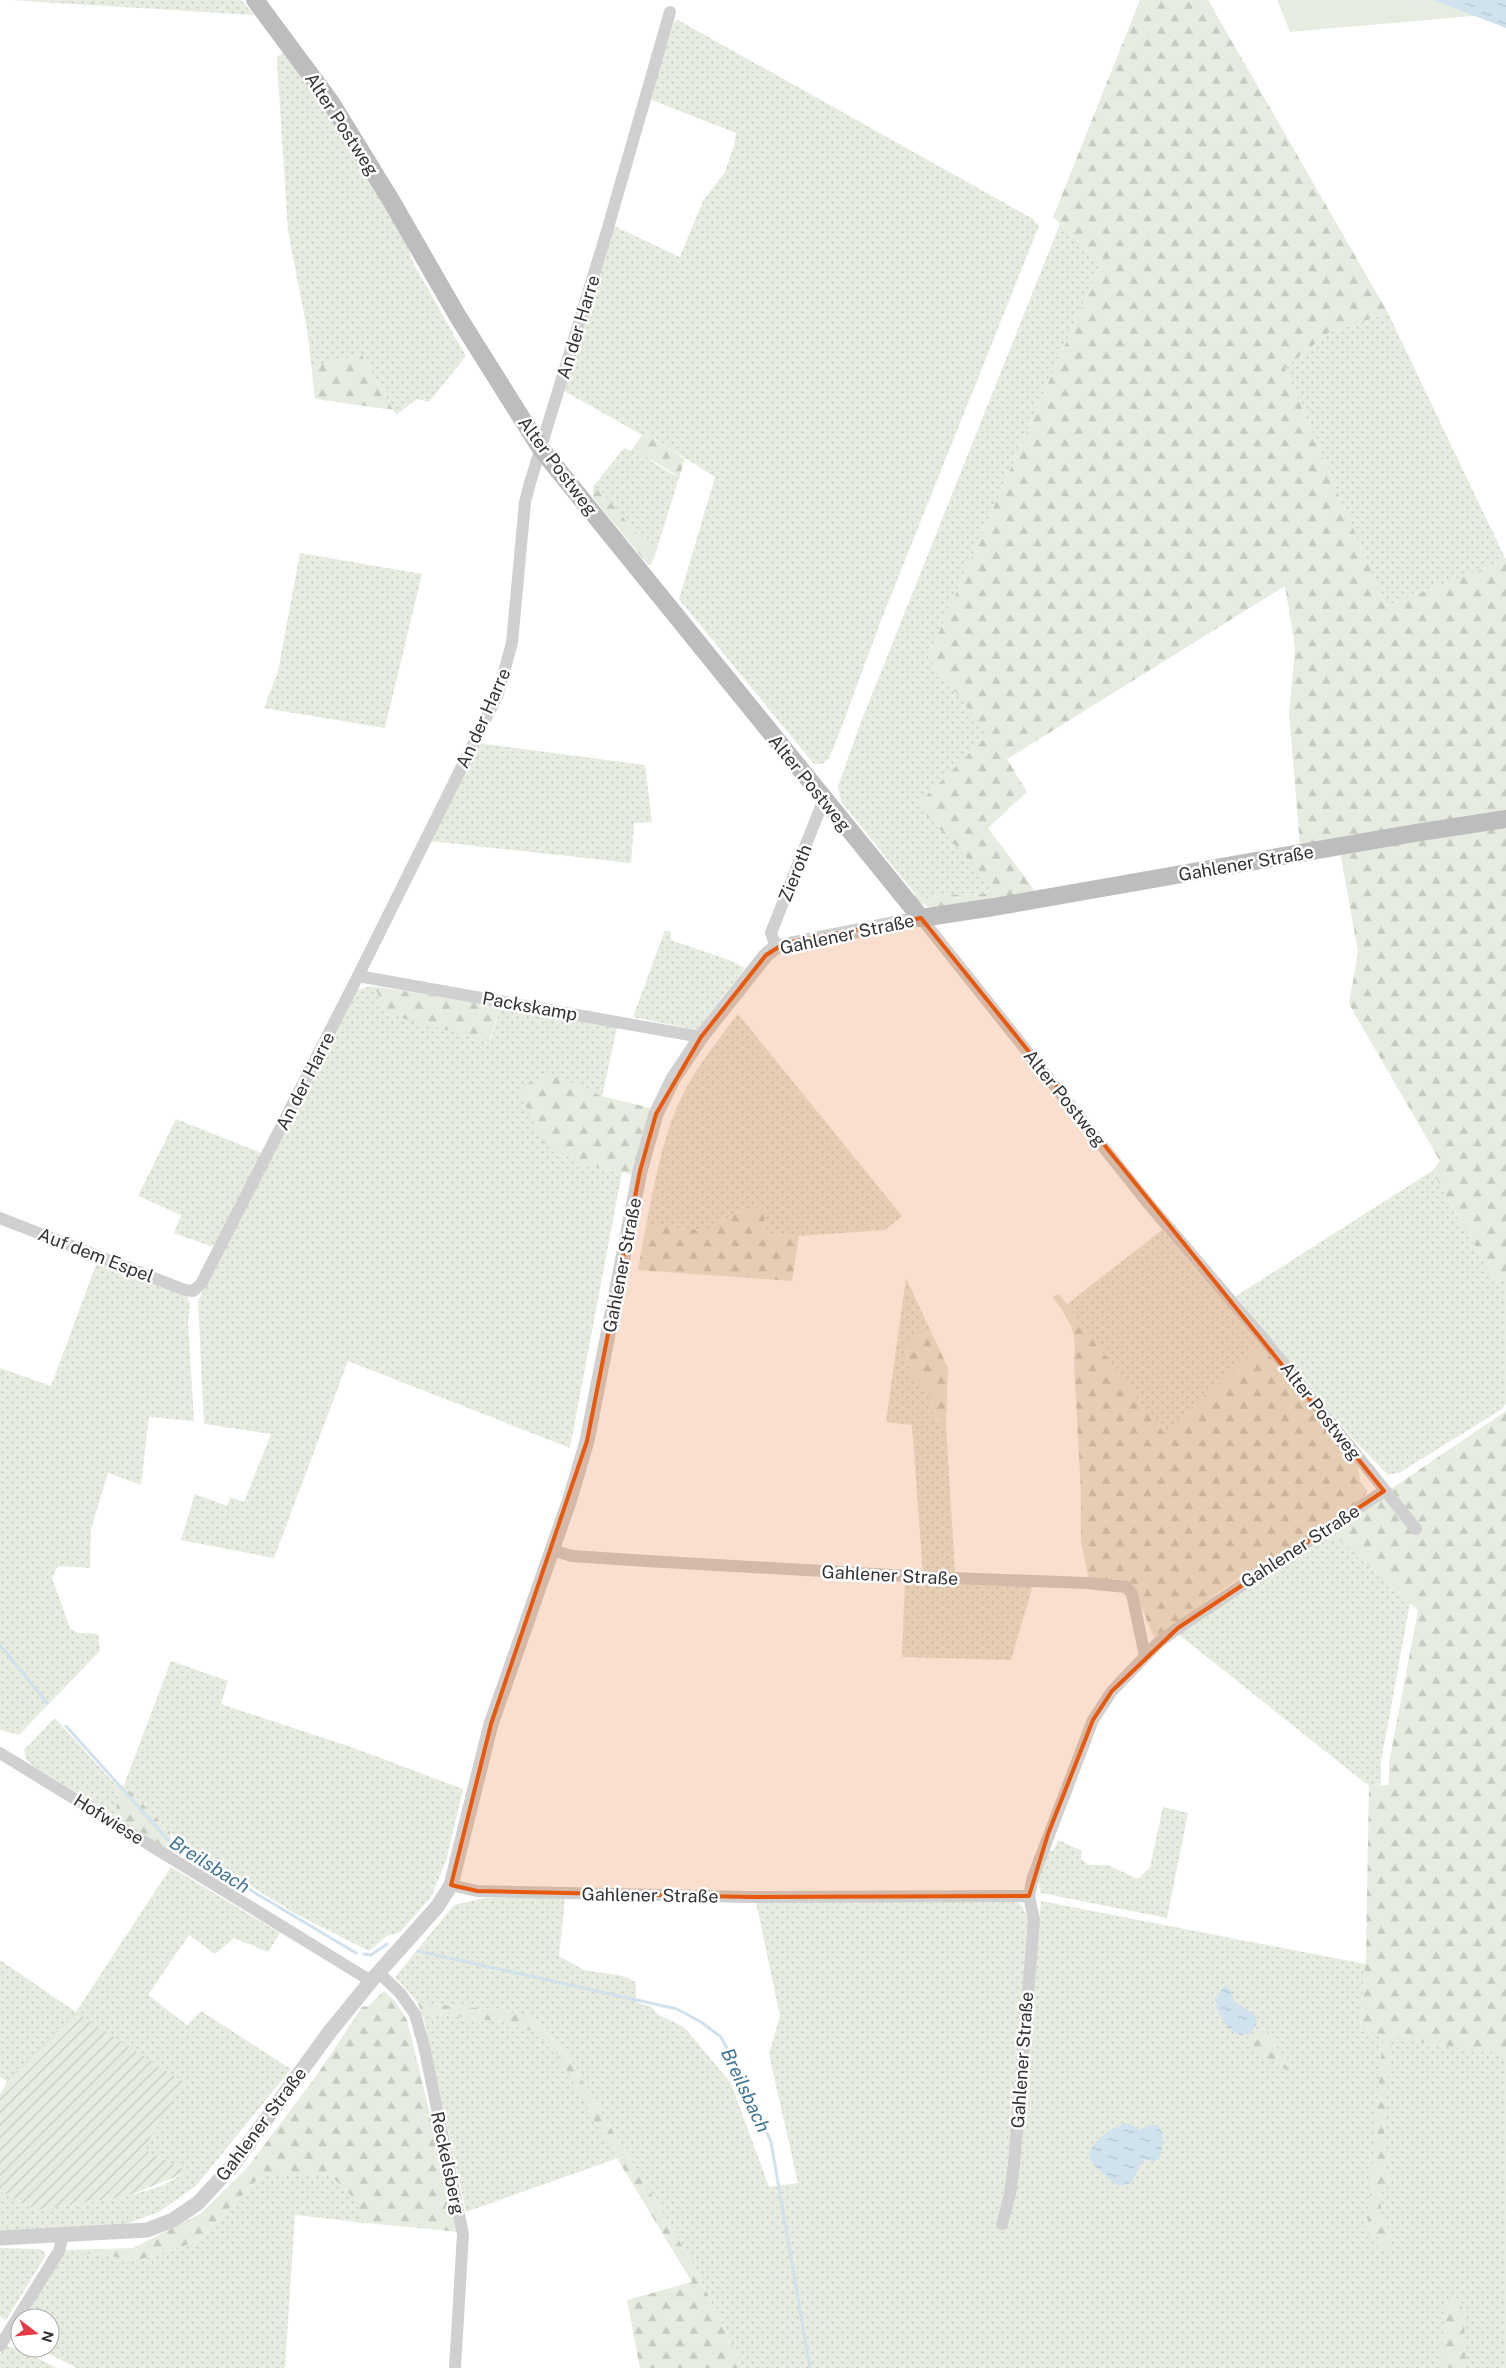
<svg xmlns="http://www.w3.org/2000/svg" width="1506" height="2368" font-family="'Public Sans',sans-serif">
	<style>
		.grass { fill: url(#grass-dots) }
		.forest { fill: url(#forest-firs) }
		.park { fill: #e6ecdf }
		.garden { fill: url(#garden-furrows) }
		.water { fill: url(#water-ripples) }
		.lines { fill: none; stroke-linecap: round; stroke-linejoin: round }
		.stream { stroke: #cfe2ee; stroke-width: 3 }
		.minor { stroke: #d0d0d0; stroke-width: 12 }
		.tertiary { stroke: #d0d0d0; stroke-width: 15 }
		.secondary { stroke: #bdbdbd; stroke-width: 18 }
		.marked { fill: #e8590c; fill-opacity: 0.2; stroke: #e8590c; stroke-width: 4; stroke-linejoin: round }
		.labels { text-anchor: middle; dominant-baseline: central; stroke-width: 5; stroke-linejoin: round; paint-order: stroke }
		.street-label { font-size: 18px; fill: #333; stroke: #fff }
		.water-label { font-size: 19px; font-style: italic; fill: #3f7597; stroke: #fff }
	</style>
	<defs>
		<pattern id="grass-dots" width="8" height="8" patternUnits="userSpaceOnUse" patternTransform="scale(1.25)"><rect width="8" height="8" fill="#e6ecdf"/><path d="M2 2h.1M6 6h.1" fill="none" stroke="#c6cbc0" stroke-width="1.8" stroke-linecap="round"/></pattern>
		<pattern id="forest-firs" width="22" height="20" patternUnits="userSpaceOnUse" patternTransform="scale(1.25)"><rect width="22" height="20" fill="#e6ecdf"/><path d="M5 1l3.5 6h-7zM16 11l3.5 6h-7z" fill="#c6cbc0"/></pattern>
		<pattern id="garden-furrows" width="10" height="10" patternUnits="userSpaceOnUse" patternTransform="scale(1.25)"><rect width="10" height="10" fill="#e6ecdf"/><path d="M-1 1l2-2M0 10L10 0M9 11l2-2" fill="none" stroke="#c6cbc0"/></pattern>
		<pattern id="water-ripples" width="26" height="14" patternUnits="userSpaceOnUse" patternTransform="scale(1.25)"><rect width="26" height="14" fill="#cfe2ee"/><path d="M2 4q2-2 4 0t4 0M15 11q2-2 4 0t4 0" fill="none" stroke="#b2c2cd"/></pattern>
	</defs>
	<rect width="100%" height="100%" fill="#fff"/>
	<path class="grass" d="M9 0H241L254 15Z
		M678 20 1033 219 1039 226 882 618 834 747 828 759 822 764H814L679 599 715 477 650 436 642 435 564 391 612 225 680 257 703 201 725 172 734 146 736 133 649 99 674 22Z
		M285 52 292 55 407 243 413 263 466 356 429 402 417 399 396 415 362 355 325 364H311L307 329 288 231 277 61 278 56Z
		M1060 224 1101 263 928 657 990 734 918 805 992 883 989 890 985 894 941 895 927 899 922 898 915 894 841 801 838 786 861 722Z
		M1388 313 1506 560 1386 606 1285 368 1328 333Z
		M635 445 652 462 679 478 655 555 595 491 593 492V487L624 448 631 451Z
		M300 553 422 574 385 728 264 708 278 671Z
		M478 743 645 765 652 822 634 823 631 863 430 841Z
		M665 930 671 932V940L729 960 745 968 697 1030 633 1017Z
		M372 986 377 992 385 1010 490 1041 501 1006 618 1023 602 1096H600L580 1163 622 1172 570 1448 348 1361 274 1558 181 1540 195 1494 227 1506 230 1497 244 1502 271 1434 204 1424 198 1301 357 990Z
		M738 1014 902 1216 885 1230 799 1236 763 1235 766 1207 745 1209 706 1230 646 1226C656 1177 664 1126 689 1083 703 1059 721 1036 738 1014Z
		M176 1119 264 1154 216 1248 174 1233 181 1215 138 1196Z
		M1432 1171 1496 1283 1506 1277V1404L1502 1409 1399 1473 1387 1474 1352 1438 1236 1296Z
		M1162 1230 1261 1345 1164 1434 1066 1305Z
		M97 1262 187 1297 190 1304 188 1322 194 1421 149 1417 141 1485 108 1473 91 1529 90 1568 58 1566 52 1578 70 1628 78 1633 98 1634 100 1651 19 1735 0 1730V1368L51 1386Z
		M906 1278 933 1336 925 1332C893 1346 908 1373 929 1389 935 1406 926 1416 946 1424L955 1574H923L912 1425 886 1422Z
		M1329 1531 1410 1603 1381 1762V1785L1369 1786 1178 1634Z
		M905 1581 1033 1585 1011 1660 902 1657Z
		M171 1661 228 1681 221 1704 354 1748 463 1789 446 1861 431 1897 400 1932 387 1936 369 1951 296 1914 191 1849 170 1832 124 1785Z
		M55 1718 116 1785 119 1798 114 1815 33 1766 26 1759 24 1750Z
		M1163 1807 1188 1813 1167 1918 1041 1893 1037 1878 1045 1849 1053 1851 1058 1840 1082 1851 1081 1859 1088 1865H1108L1138 1879 1150 1867Z
		M171 1867 280 1933 268 1952 234 1938 215 1954 189 1935 148 1995 187 2025 201 2011 291 2069 196 2186 159 2212 117 2227 0 2233V2191L37 2210 127 2196 159 2187 187 2172 143 2149 76 2012 7 2081 0 2077V1960L76 2012Z
		M484 1898H565L559 1956 584 1970 623 1976 636 1982V2002L652 2007 657 2014 684 2027 731 2083 769 2187 798 2183 769 2054 780 2016 756 1902 1016 1901 1022 1906 1029 1920 1008 2179 996 2222 1009 2220 1041 1901 1365 1964 1360 2030 1506 2056V2368H743L692 2262 567 2055 536 2020 503 2010 418 2003 395 1977 454 1905Z
		M421 2012 503 2022 534 2032 558 2055 618 2158 466 2212 425 2024Z
		M261 2176H331L354 2198 366 2223 295 2215 285 2368H77L37 2348H50V2318H22L62 2250 138 2260 196 2242Z
		M0 2248 41 2249 46 2255 6 2320 0 2317Z
		M6 2346 17 2348 57 2368H0V2355Z"/>
	<path class="forest" d="M1140 0H1208L1388 313 1328 333 1285 368 1386 606 1506 560V1277L1496 1283 1432 1171 1440 1161 1349 1004 1358 952 1338 840 1300 845 1289 714 1295 648 1285 586 1007 759 1027 792 988 828 1036 892 933 909 913 899 915 894 922 898 927 899 941 895 985 894 989 890 991 883 917 805 989 734 928 657 1101 263 1053 217Z
		M362 355 393 410 315 399 311 364H325Z
		M642 435 650 436 685 459 679 478C665 465 647 462 635 445Z
		M597 490 601 491 655 555 651 565H648L598 504 593 497V492Z
		M372 986 501 1006 489 1041 405 1019 385 1010 377 992Z
		M549 1076 577 1084 601 1096 651 1108 634 1175 580 1163 544 1143 520 1094 530 1081Z
		M766 1207 763 1235 799 1236 792 1281 638 1270 646 1226 706 1230 745 1209Z
		M1059 1294 1164 1433 1261 1345 1357 1461 1360 1481 1367 1491 1363 1499 1219 1592 1155 1640 1132 1584 1089 1580 1081 1542V1491L1074 1362C1078 1334 1070 1318 1052 1297Z
		M921 1331 933 1336 948 1368 946 1424C926 1416 935 1406 929 1390 911 1376 905 1367 908 1344Z
		M1506 1411V2056L1394 2037 1389 2054 1383 2148 1390 2158 1382 2164 1393 2177 1379 2194 1383 2219 1391 2235 1390 2250H1377L1379 2238 1367 2231 1383 2035 1360 2030 1366 1954 1369 1786 1389 1785V1763L1418 1610 1329 1531Z
		M116 1785H124L170 1832 173 1854 138 1833 114 1815 119 1798Z
		M384 1991 395 2001 407 2020 459 2232 366 2223 354 2198 331 2176H261L196 2242 138 2260 62 2250 133 2248 200 2214 247 2168 317 2075 362 2007 368 2006Z
		M418 2003 503 2010 536 2020 567 2055 692 2262 743 2368H640L627 2300 692 2282 598 2127 558 2055 534 2032 503 2022 421 2012Z
		M1266 2028 1290 2072 1257 2050 1248 2038Z
		M1460 2298 1464 2318 1466 2368H1440L1446 2305 1452 2299Z"/>
	<path class="park" d="M1277 0H1506V13L1290 32Z"/>
	<path class="garden" d="M76 2012 185 2083 143 2149 188 2172 127 2196 37 2210 0 2191V2095L7 2081Z"/>
	<path class="water" d="M1433 0H1506V28Z
		M1224 1986 1229 1987 1234 2001 1255 2015 1257 2023 1251 2033C1231 2042 1219 2016 1215 1999Z
		M1125 2123 1130 2124 1140 2130 1149 2125H1158C1165 2134 1163 2149 1159 2159L1153 2162 1144 2159 1131 2183 1121 2186 1115 2184 1091 2162C1084 2143 1112 2129 1125 2123Z"/>
	<g class="lines">
		<path class="stream" d="M0 1645 47 1703
			M66 1726 170 1842 356 1953
			M418 1951 677 2009 701 2022 721 2037 747 2087 771 2142 810 2368
			M364 1954 371 1955 387 1944"/>
		<path class="minor" d="M921 918 1147 1202 1267 1343 1416 1529
			M776 947 771 933 824 799
			M358 976 701 1037
			M0 1218 185 1290 193 1291 201 1284 358 976 498 694 512 643 525 502 530 483 607 231 670 12
			M552 1550 572 1556 647 1561 926 1577 1086 1583 1126 1587 1132 1594 1145 1656
			M0 1753 371 1981
			M451 1885 477 1891 750 1897 1029 1896
			M379 1973 400 1993 415 2014 424 2046 463 2234 455 2368
			M1002 2224 1010 2194 1014 2164 1034 1920 1029 1896 1033 1877 1093 1720 1112 1691 1158 1643 1178 1628 1384 1491
			M0 2346 59 2251 63 2235"/>
		<path class="tertiary" d="M0 2238 147 2230 173 2220 198 2203 233 2165 328 2034 371 1981 437 1907 451 1885 491 1724 569 1502 587 1441 640 1171 656 1114 673 1079 701 1037 766 955 776 947 921 918"/>
		<path class="secondary" d="M255 0 330 101 392 202 457 315 541 449 921 918 994 907 1415 833 1506 819"/>
	</g>
	<path class="marked" d="M921 918 1384 1491 1178 1628 1112 1691 1093 1720 1048 1834 1029 1896 750 1897 477 1891 451 1885 491 1724 587 1441 640 1171 656 1114 701 1037 766 955 785 943Z"/>
	<g class="labels">
		<g class="street-label">
			<text transform="translate(342 124) rotate(57)">Alter Postweg</text>
			<text transform="translate(578 327) rotate(-73)">An der Harre</text>
			<text transform="translate(558 466) rotate(53)">Alter Postweg</text>
			<text transform="translate(483 718) rotate(-66)">An der Harre</text>
			<text transform="translate(810 783) rotate(51)">Alter Postweg</text>
			<text transform="translate(1246 863) rotate(-10)">Gahlener Straße</text>
			<text transform="translate(795 873) rotate(-68)">Zieroth</text>
			<text transform="translate(847 934) rotate(-12)">Gahlener Straße</text>
			<text transform="translate(530 1006) rotate(10)">Packskamp</text>
			<text transform="translate(305 1081) rotate(-63)">An der Harre</text>
			<text transform="translate(1065 1098) rotate(51)">Alter Postweg</text>
			<text transform="translate(96 1255) rotate(21)">Auf dem Espel</text>
			<text transform="translate(622 1265) rotate(-79)">Gahlener Straße</text>
			<text transform="translate(1321 1411) rotate(52)">Alter Postweg</text>
			<text transform="translate(1300 1546) rotate(-33)">Gahlener Straße</text>
			<text transform="translate(890 1575) rotate(3)">Gahlener Straße</text>
			<text transform="translate(109 1819) rotate(32)">Hofwiese</text>
			<text transform="translate(650 1895) rotate(1)">Gahlener Straße</text>
			<text transform="translate(1022 2060) rotate(-86)">Gahlener Straße</text>
			<text transform="translate(261 2124) rotate(-53)">Gahlener Straße</text>
			<text transform="translate(448 2163) rotate(78)">Reckelsberg</text>
		</g>
		<g class="water-label">
			<text transform="translate(210 1864) rotate(32)">Breilsbach</text>
			<text transform="translate(746 2090) rotate(65)">Breilsbach</text>
		</g>
	</g>
	<g transform="translate(35 2333) rotate(106)"><circle r="24" fill="#ffffff" stroke="#adadad"/>
	<path d="M0-4L9 19L0 12L-9 19Z" fill="#e63946"/>
	<text y="-8" font-size="14" font-weight="bold" text-anchor="middle" fill="#333333">N</text>
	</g>
</svg>
